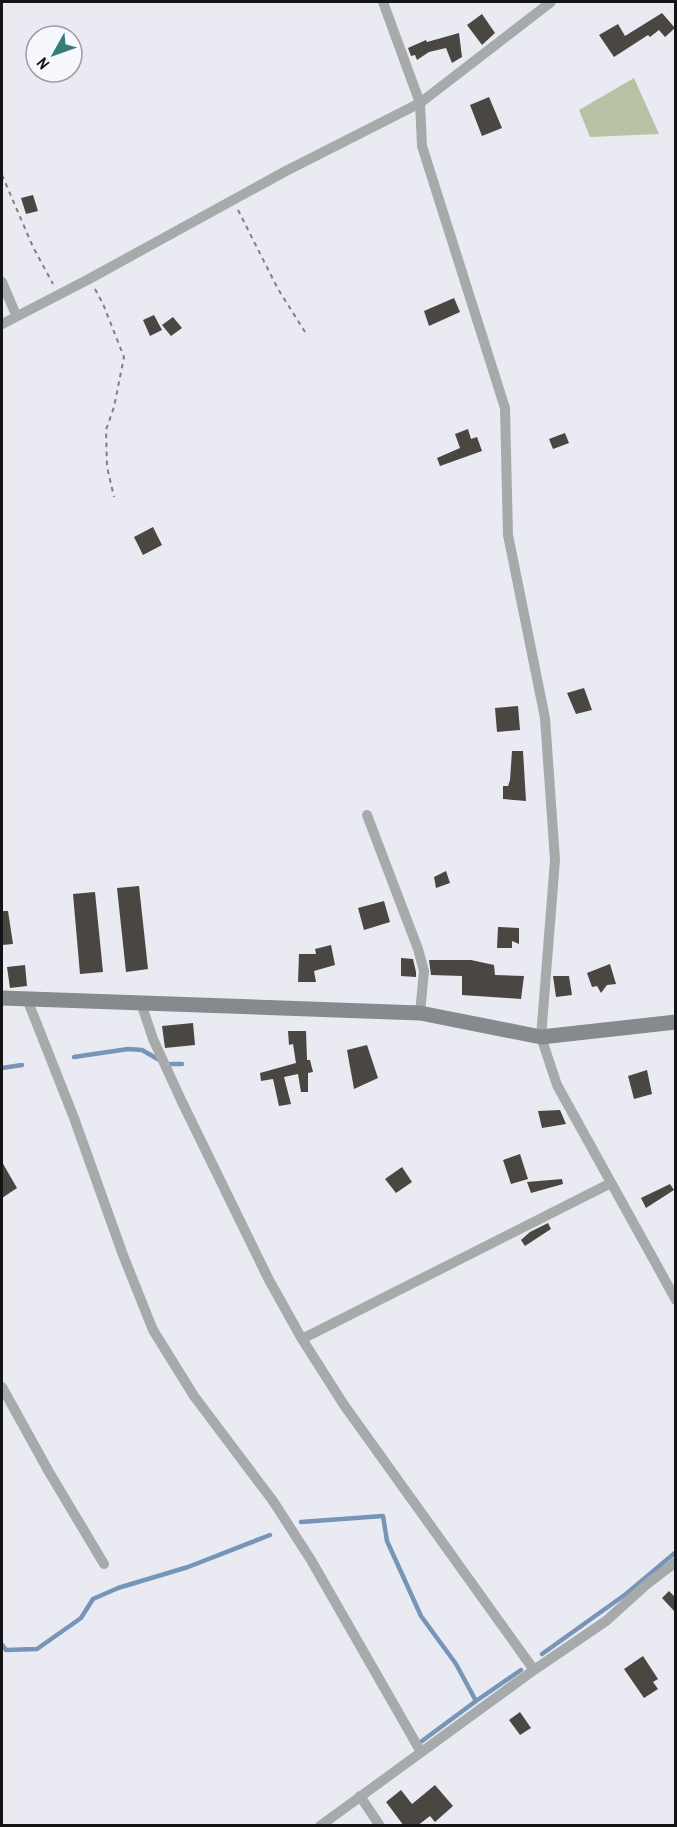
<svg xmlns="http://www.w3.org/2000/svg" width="677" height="1827" font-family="'Archivo Narrow',sans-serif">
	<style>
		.green { fill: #b7c2a4 }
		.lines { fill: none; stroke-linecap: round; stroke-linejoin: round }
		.stream { stroke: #7695b8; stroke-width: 4.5 }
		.building { fill: #4a4641 }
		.path { stroke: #7f8084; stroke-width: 2; stroke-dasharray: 4.5 4.5; stroke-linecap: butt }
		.street { stroke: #a6aaab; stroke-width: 10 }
		.secondary { stroke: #858a8c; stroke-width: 15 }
	</style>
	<rect width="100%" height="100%" fill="#eaebf2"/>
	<path class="green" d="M634 78 659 134 590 137 579 110Z"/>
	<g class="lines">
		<path class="stream" d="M74 1057 128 1049 142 1050 161 1061
			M171 1064H182
			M2 1068 22 1065
			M301 1522 383 1516 387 1541 421 1616 456 1664 476 1701 521 1670
			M2 1645 6 1650 37 1649 81 1618 93 1599 118 1588 188 1567 270 1535
			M542 1654 626 1594 676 1552
			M422 1741 476 1701"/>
	</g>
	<path class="building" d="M662 13 675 28 665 37 659 30 650 37 648 35 614 57 599 35 618 24 625 36Z
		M482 14 495 33 482 45 467 25Z
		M459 33 462 57 452 63 446 48 429 52 417 60 415 55 411 56 408 48 426 40 427 42Z
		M489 97 502 128 482 136 470 105Z
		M33 195 38 211 26 214 21 198Z
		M454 298 460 312 429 326 424 311Z
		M154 315 162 330 150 336 143 320Z
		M173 317 182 328 171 336 162 325Z
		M468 429 471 439 477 437 482 451 440 466 437 458 460 448 455 434Z
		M565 433 569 443 553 449 549 439Z
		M153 527 162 545 143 555 134 537Z
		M584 688 592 710 576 714 567 693Z
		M518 706 520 730 497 732 495 708Z
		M512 751H523L526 801 503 799V786H508L510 780Z
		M446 871 450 883 436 888 434 877Z
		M139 886 148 969 126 972 117 888Z
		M95 892 103 972 80 974 73 894Z
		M384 901 390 922 364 930 358 908Z
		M2 911H8L13 944 2 945Z
		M498 927 519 928V944L512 941V948H497Z
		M331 945 335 965 314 971 316 982H298L299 954H316L315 949Z
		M401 958 413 959 416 972V977L401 976Z
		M429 960H471L494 965 495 975 524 976 521 999 462 995V976L431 975Z
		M610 964 616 984 607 985 601 993 597 986 592 987 587 973Z
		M25 965 27 986 10 988 7 967Z
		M553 976H569L572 995 556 997Z
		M193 1023 195 1045 165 1048 162 1026Z
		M288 1031H306L307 1060H310L313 1072 308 1073V1092H301L298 1074 284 1077 291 1104 279 1106 273 1079 261 1081 260 1073 296 1063 293 1044 289 1045Z
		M367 1045 378 1078 354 1089 347 1050Z
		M647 1070 652 1094 634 1099 628 1076Z
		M560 1110 566 1124 542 1128 538 1111Z
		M520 1154 528 1179 511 1184 503 1160Z
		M2 1162 17 1188 2 1198Z
		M402 1167 412 1182 396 1193 385 1179Z
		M562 1179 563 1184 531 1193 527 1182Z
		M670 1184 674 1190 646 1208 641 1198Z
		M548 1223 551 1229 525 1246 521 1240 530 1232Z
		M669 1591 675 1597V1612L662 1598Z
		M643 1656 658 1679 653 1682 658 1689 644 1698 624 1669Z
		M520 1712 531 1728 520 1735 509 1720Z
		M435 1785 453 1806 435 1822 430 1816 417 1826H404L386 1802 401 1790 412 1804Z"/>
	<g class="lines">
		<path class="path" d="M2 175 33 247 53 284
			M238 210 278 289 305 332
			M95 289 103 304 124 357 114 407 106 430 107 467 114 497"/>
		<path class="street" d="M551 2 420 103 422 146 505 408 508 535 545 718 555 860 541 1037 557 1085 676 1300
			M2 282 16 315
			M2 324 89 279 284 172 420 103 383 2
			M367 815 418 949 424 971 420 1013
			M27 999 74 1118 123 1255 153 1330 194 1396 273 1501 311 1560 421 1752
			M141 1003 153 1039 182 1102 269 1280 302 1339 344 1405 534 1670
			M302 1339 611 1183
			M2 1387 49 1472 104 1564
			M360 1796 380 1826
			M320 1826 534 1670 606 1621 647 1584 676 1562"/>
		<path class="secondary" d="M2 998 420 1013 541 1037 676 1022"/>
	</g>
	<rect width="677" height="1827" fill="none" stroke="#131416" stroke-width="6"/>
	<g transform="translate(54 54) rotate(230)"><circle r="28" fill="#f7f8fe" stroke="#9c9da1" stroke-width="1.5"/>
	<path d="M0-4.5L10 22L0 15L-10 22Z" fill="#357d79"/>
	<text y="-9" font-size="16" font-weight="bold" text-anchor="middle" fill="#131416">N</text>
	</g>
</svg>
